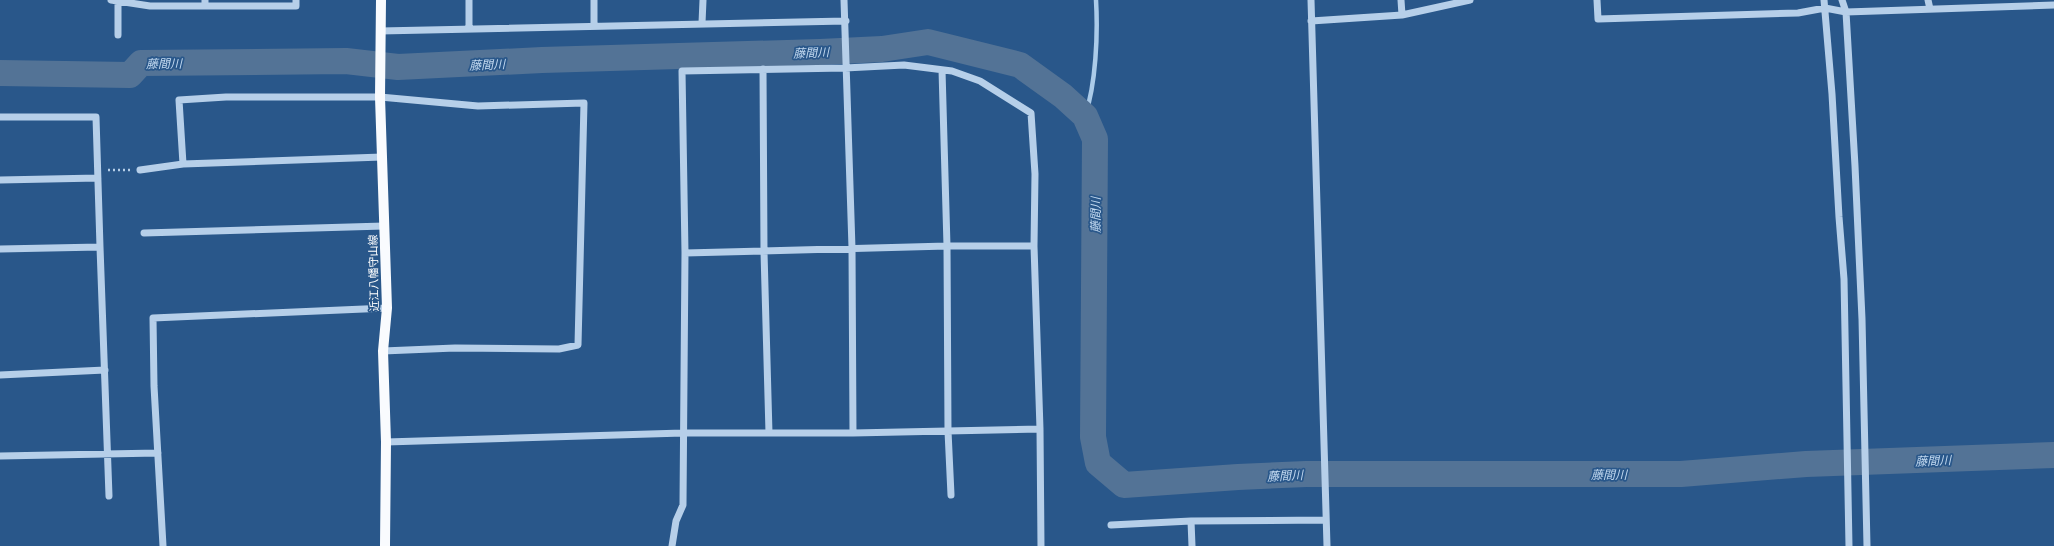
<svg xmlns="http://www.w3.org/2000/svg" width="2054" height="546" font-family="Barlow,'Noto Sans JP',sans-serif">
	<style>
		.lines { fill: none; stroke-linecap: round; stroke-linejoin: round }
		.stream { stroke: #abcbe9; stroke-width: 4.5 }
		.river { stroke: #537396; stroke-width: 26 }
		.path { stroke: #b6cfe9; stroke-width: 2.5; stroke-dasharray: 2 3; stroke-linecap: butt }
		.minor { stroke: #b6cfe9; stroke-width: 7 }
		.major { stroke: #f9fbfe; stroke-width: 10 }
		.labels { text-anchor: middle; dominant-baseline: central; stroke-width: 3.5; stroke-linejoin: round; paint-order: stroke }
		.street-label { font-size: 11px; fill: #fff; stroke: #29578a }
		.water-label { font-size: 12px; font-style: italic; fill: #c2d9f0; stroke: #29578a }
	</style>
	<rect width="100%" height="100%" fill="#29578a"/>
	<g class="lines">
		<path class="stream" d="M1085 116C1096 84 1098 34 1096 0"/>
		<path class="river" d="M0 73 130 75 141 63 346 61 398 67 542 60 820 52 882 49 928 42 1020 65 1063 96 1085 116 1095 139 1093 437 1098 463 1124 485 1238 477 1306 474H1681L1806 464 2054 455"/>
		<path class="path" d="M108 170H131"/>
		<path class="minor" d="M111 0 150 6H205
			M205 0V6H296V0
			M844 0 852 248 853 433
			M1311 0 1327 546
			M1401 0 1402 15
			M1597 0 1598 19 1798 13 1825 8 1846 12 2054 5
			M1824 0 1832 94 1839 217 1844 279 1849 546
			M1842 0 1846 12 1855 166 1862 319 1867 546
			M1928 0 1930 9
			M118 1V35
			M1311 21 1402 15 1470 0
			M702 23 703 0
			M594 26V0
			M469 29V0
			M380 31 846 21
			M763 69 764 252 769 433
			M942 70 947 246 948 431 951 495
			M0 117H96L100 247 0 249
			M183 164 382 157
			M140 170 183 164 179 100 226 97H380L478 106 584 103 578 345 559 349 455 348 383 351
			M0 180 98 178
			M144 233 384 226
			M100 247 109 496
			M685 253 947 246H1034
			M0 375 105 370
			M1040 429 1041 546
			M386 442 683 433H853L1040 429 1034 246 1035 174 1031 113 980 81 952 71 904 65 845 68 682 71 685 253 683 505 676 521 672 546
			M0 456 158 453
			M1111 525 1191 521
			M163 546 154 386 153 318 387 308
			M1192 546 1191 521 1326 520"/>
		<path class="major" d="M381 0 380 97 387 308 383 351 386 442 385 546"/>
	</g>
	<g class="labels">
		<g class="street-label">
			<text transform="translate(373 273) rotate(-91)">近江八幡守山線</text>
		</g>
		<g class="water-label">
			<text transform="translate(811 52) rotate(-2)">藤間川</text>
			<text transform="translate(164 63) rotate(-1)">藤間川</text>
			<text transform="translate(487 64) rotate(-2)">藤間川</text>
			<text transform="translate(1095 215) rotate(-90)">藤間川</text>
			<text transform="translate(1933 460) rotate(-2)">藤間川</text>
			<text x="1609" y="474">藤間川</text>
			<text transform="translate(1285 475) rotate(-3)">藤間川</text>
		</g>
	</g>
</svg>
